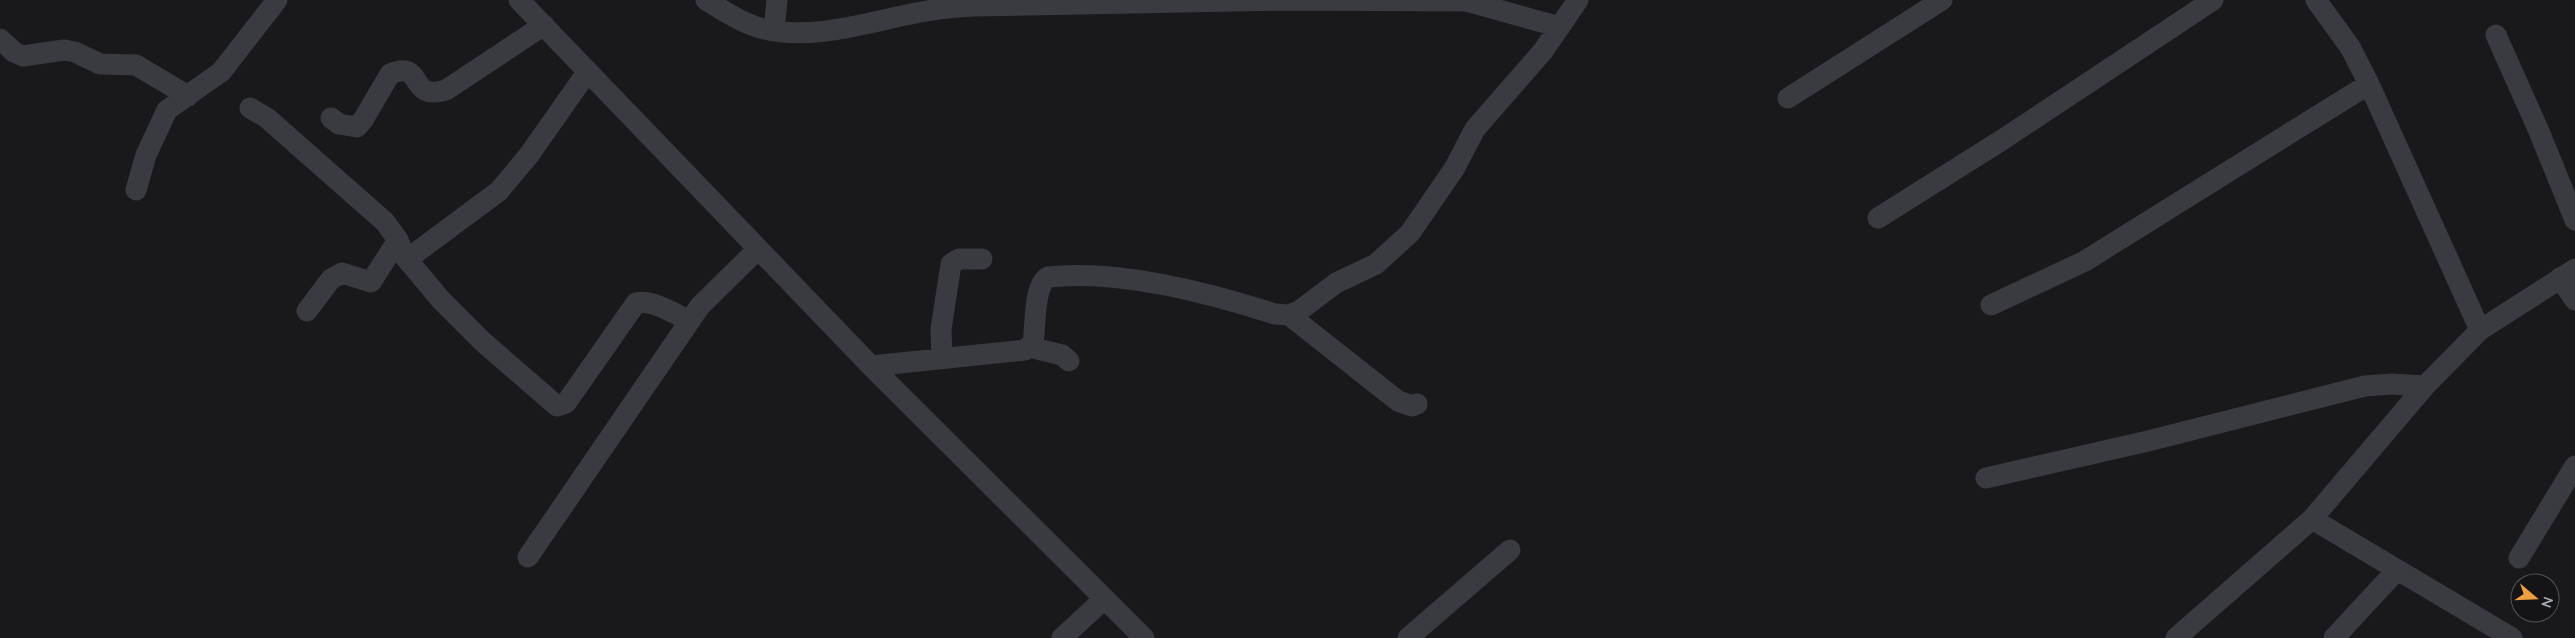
<svg xmlns="http://www.w3.org/2000/svg" width="2575" height="638" font-family="Quicksand,sans-serif">
	<style>
		.lines { fill: none; stroke-linecap: round; stroke-linejoin: round }
		.minor { stroke: #3a3b40; stroke-width: 21 }
	</style>
	<rect width="100%" height="100%" fill="#19191b"/>
	<g class="lines">
		<path class="minor" d="M519 0 871 366 1144 638
			M706 0C724 11 743 24 764 29 815 42 877 19 927 11 942 8 958 7 973 6L1281 0 1466 1 1560 27
			M2316 0 2350 47 2369 84 2480 330
			M774 31 777 0
			M2496 35 2538 129 2575 220
			M0 39 14 52 23 56 64 50 75 52 100 64 136 65 188 96
			M1788 98 1942 0
			M250 108 267 118 385 222 398 240 405 257 441 300 482 341 557 406 566 403 636 303C652 299 675 314 690 321
			M331 118 339 124 357 127 363 120 390 74C426 59 406 102 446 90L544 25
			M136 190 146 155 167 110 221 72 277 0
			M1878 218 2002 140 2213 0
			M405 257 417 252 499 191 529 155 588 71
			M2560 278 2575 300
			M1991 305 2085 261 2369 84
			M307 311 331 279 342 273 371 282 398 240
			M1289 315 1398 401 1412 406 1417 404
			M1029 347 1062 355 1069 361
			M942 358 941 329 951 264 959 259H982
			M871 366 1025 350 1033 343C1036 326 1033 286 1048 277 1119 269 1207 292 1275 314L1289 315 1299 311 1336 283 1376 264 1410 233 1454 169 1475 129 1543 51 1578 0
			M1986 478 2148 441 2365 386 2392 384 2425 386
			M2312 519 2512 638
			M528 557 700 306 758 249
			M2519 558 2575 466
			M1062 638 1104 599
			M1408 638 1510 550
			M2176 638 2312 519 2425 386 2480 330 2575 269
			M2334 638 2397 570"/>
	</g>
	<g transform="translate(2535 598) rotate(109)"><circle r="24" fill="#141416" stroke="#505358"/>
	<path d="M0-4L9 19L0 12L-9 19Z" fill="#ef9f3c"/>
	<text y="-8" font-size="14" font-weight="bold" text-anchor="middle" fill="#abb1ba">N</text>
	</g>
</svg>
